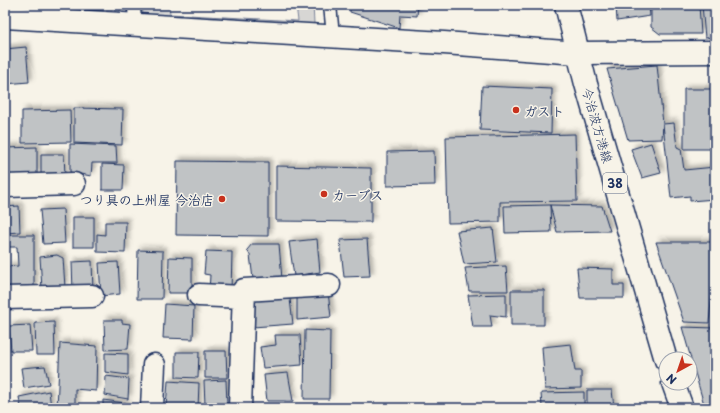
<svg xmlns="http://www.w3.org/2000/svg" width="720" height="413" font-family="'Playpen Sans','Klee One',sans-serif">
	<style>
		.green { fill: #d7d6d4; stroke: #798299 }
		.building { fill: #c0c3c5; stroke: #1b2f5e; filter: url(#shadow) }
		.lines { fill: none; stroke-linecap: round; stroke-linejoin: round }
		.lane-casing { stroke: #1b2f5e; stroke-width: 15 }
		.street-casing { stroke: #1b2f5e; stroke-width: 25 }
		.secondary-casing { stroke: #1b2f5e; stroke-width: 25 }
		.primary-casing { stroke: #1b2f5e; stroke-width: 25 }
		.lane { stroke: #f7f3e8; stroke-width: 12 }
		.street { stroke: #f7f3e8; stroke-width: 22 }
		.secondary { stroke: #f7f3e8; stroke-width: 22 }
		.primary { stroke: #f7f3e8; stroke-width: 22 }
		.poi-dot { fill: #c8321e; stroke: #f7f3e8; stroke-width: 1.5 }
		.labels { text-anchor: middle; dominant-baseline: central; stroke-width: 3; stroke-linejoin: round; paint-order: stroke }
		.shield { fill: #f7f3e8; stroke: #5d6a87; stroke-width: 1 }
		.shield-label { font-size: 12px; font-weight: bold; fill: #1b2f5e }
		.poi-label { font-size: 13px; font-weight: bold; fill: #1b2f5e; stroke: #f7f3e8; text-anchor: start }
		.street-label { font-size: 13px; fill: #1b2f5e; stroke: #f7f3e8 }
	</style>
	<defs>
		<filter id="shadow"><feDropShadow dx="3.5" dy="-3.5" stdDeviation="2" flood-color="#0004"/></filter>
	</defs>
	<rect width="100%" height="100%" fill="#f7f3e8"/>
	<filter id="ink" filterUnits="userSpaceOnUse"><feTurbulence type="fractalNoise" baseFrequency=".025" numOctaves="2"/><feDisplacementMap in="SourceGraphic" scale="8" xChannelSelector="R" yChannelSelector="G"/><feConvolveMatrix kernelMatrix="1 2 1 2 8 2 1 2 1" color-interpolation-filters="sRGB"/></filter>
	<g filter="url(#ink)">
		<path class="green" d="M20 5 120 11V5H126L127 13 123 16 26 10Z
			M142 5H169L170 14 298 21 296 5H313L314 23 313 29 147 17 143 14Z"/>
		<path class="building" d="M350 5H418L417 16 400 15 399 28 350 12Z
			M616 5H649L650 16 617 21Z
			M651 5H699L701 34H660L651 27Z
			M702 5H715V37L705 38Z
			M26 47 29 82 5 84V49Z
			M657 65 663 124 662 139 628 140 607 69Z
			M482 86 552 89 551 133 480 130Z
			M684 89H715V149H684Z
			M74 108 123 109 122 145 74 143Z
			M70 110 71 142 22 143V111Z
			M674 123 677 147 681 149 684 170 715 167V199L690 201V196L671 198 663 124Z
			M575 134 577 201 500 202V222L448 223 446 137Z
			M651 143 661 173 642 178 631 149Z
			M70 144 116 146 117 163H92L91 176 70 172Z
			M37 147V175L5 176V148Z
			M434 151 435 185 387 186V152Z
			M41 154H64L65 176H41Z
			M177 161 268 162V236L176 235Z
			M102 164 124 165 123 190H102Z
			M276 166 371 168V222L276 221Z
			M550 205 602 206 610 231 557 232Z
			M550 205 551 232 505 233 504 206Z
			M19 206 20 232 5 233V207Z
			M63 209 65 243 43 244 40 210Z
			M73 217H94V247H73Z
			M105 222H126L125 253 97 252V234L105 235Z
			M493 228 497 262 464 264 457 231Z
			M5 235H34V291H7L6 267 18 266 17 247H5Z
			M317 239 320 272 294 276 289 242Z
			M367 239 370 276 344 277 340 240Z
			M656 242H715V281H713L709 323 684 322Z
			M252 244H279L282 279H253L250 255 247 250Z
			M138 250 163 251 162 299H137Z
			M206 251 232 252 231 292 209 291 210 275 204 274Z
			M57 255 63 258 65 287 42 289 40 257Z
			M169 257 192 258V293H168Z
			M92 261 93 292H73L72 262Z
			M118 262 120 294 101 296 99 263Z
			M506 266 508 291H469L465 268Z
			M577 268 613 269V285H624V298H580Z
			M511 290H544V325H511Z
			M328 292 331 317 297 320V295Z
			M506 294V317L490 315 492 327H473L468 295Z
			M290 299 293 324 253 327 252 300Z
			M165 304 194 306 193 339 163 338Z
			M104 320H122V323L130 324 128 349 105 350Z
			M54 322 55 355H36L35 323Z
			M30 325 32 351H11L9 326Z
			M682 327 715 328V408H705Z
			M305 330 330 331 329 399H304Z
			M275 335H300L302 365 263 368 260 347 276 345Z
			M60 343 97 346 96 391 75 389V408H57Z
			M571 344 575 371H581V388L545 389 542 347Z
			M205 351H226L227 378H205Z
			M176 352H199L198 378 176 377Z
			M105 353 128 354V375L105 372Z
			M45 366 49 384 24 388 21 368Z
			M288 373 293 401H267L264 375Z
			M106 376 129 379 128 399 105 395Z
			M226 380 227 404 205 405 204 381Z
			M168 381 199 383 198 408 166 407Z
			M587 390H612L614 408H587Z
			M49 391 51 408H21L19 397Z
			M584 392V408H542L541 393Z
			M103 400 126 403V408H129H103Z"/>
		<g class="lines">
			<defs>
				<path id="lane" d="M134 5 135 25
					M330 5 333 36"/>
				<path id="street" d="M5 186 74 184
					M199 295 243 297
					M5 298 92 296
					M152 408 154 365
					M240 408 244 290 329 285"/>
				<path id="secondary" d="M5 17 444 43 578 53 715 52"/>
				<path id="primary" d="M566 5 586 84 666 360
					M673 383 682 408"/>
			</defs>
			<use href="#lane" class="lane-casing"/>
			<use href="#street" class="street-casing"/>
			<use href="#secondary" class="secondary-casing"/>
			<use href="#primary" class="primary-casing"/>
			<use href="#lane" class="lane"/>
			<use href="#street" class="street"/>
			<use href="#secondary" class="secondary"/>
			<use href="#primary" class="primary"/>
		</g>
	</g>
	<g class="poi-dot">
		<circle cx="516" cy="110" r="4"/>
		<circle cx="324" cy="194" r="4"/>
		<circle cx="222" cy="199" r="4"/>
	</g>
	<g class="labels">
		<rect class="shield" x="603" y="173" width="24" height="20" rx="3"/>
		<g class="shield-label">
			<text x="615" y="183">38</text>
		</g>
		<g class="poi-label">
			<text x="524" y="110">ガスト</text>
			<text x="332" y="194">カーブス</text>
			<text x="214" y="199" text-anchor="end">つり具の上州屋 今治店</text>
		</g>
		<g class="street-label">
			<text transform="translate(598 125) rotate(74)">今治波方港線</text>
		</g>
	</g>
	<rect width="720" height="413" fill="none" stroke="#f7f3e8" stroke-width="20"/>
	<rect x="10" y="10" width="700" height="393" fill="none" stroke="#1b2f5e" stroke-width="1.5" filter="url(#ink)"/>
	<g transform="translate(678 371) rotate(220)"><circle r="19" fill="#f7f3e8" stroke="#9fa5b1"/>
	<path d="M0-3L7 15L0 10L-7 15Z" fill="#c8321e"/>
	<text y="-6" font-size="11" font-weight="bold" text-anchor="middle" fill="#1b2f5e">N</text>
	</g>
</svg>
